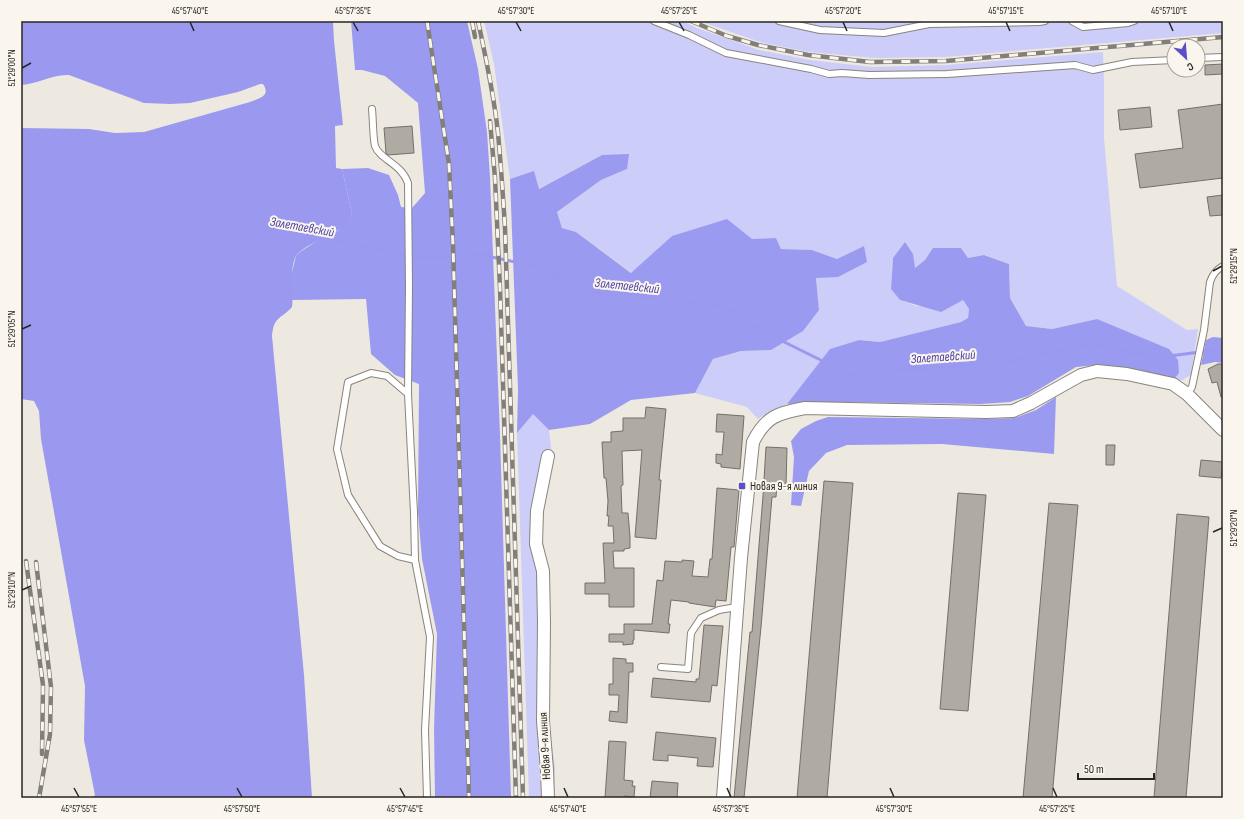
<svg xmlns="http://www.w3.org/2000/svg" width="1244" height="819" font-family="'Sofia Sans Condensed',sans-serif">
	<style>
		.green { fill: #cccdf8 }
		.forest { fill: #9b9af1 }
		.water { fill: #9a98ef }
		.lines { fill: none; stroke-linecap: round; stroke-linejoin: round }
		.stream { stroke: #9a98ef; stroke-width: 3 }
		.building { fill: #b0aba2; stroke: #746f67 }
		.lane-casing { stroke: #89847c; stroke-width: 8 }
		.street-casing { stroke: #89847c; stroke-width: 14 }
		.lane { stroke: #fff; stroke-width: 6 }
		.street { stroke: #fff; stroke-width: 12 }
		.rail-casing { stroke: #827e79; stroke-width: 4.5 }
		.rail { stroke: #fbf6ed; stroke-width: 3; stroke-dasharray: 9; stroke-linecap: butt }
		.ticks { fill: none; stroke: #282623; stroke-width: 1.5 }
		.poi-dot { fill: #5e4fc8; stroke: #fbf6ed; stroke-width: 1.5 }
		.labels { text-anchor: middle; dominant-baseline: central; stroke-width: 4; stroke-linejoin: round; paint-order: stroke }
		.poi-label { font-size: 12px; fill: #282623; stroke: #fbf6ed; text-anchor: start }
		.street-label { font-size: 12px; fill: #282623; stroke: #fbf6ed }
		.water-label { font-size: 13px; font-style: italic; fill: #4c40a4; stroke: #fbf6ed }
		.neatline { fill: none; stroke: #282623; stroke-width: 1.5 }
		.ticks-label { font-size: 10px; text-anchor: middle; fill: #282623 }
	</style>
	<rect width="100%" height="100%" fill="#eee9e0"/>
	<path class="green" d="M484 21H683L697 28 759 50 810 60 872 67 947 65 1103 52 1104 85V138L1117 286 1187 330 1198 329 1191 375 1182 380 1174 379 1097 319 1052 329 1026 326 1010 298 1009 264 985 255 968 258 961 248H934L925 260 915 268 893 258 891 289 900 300 917 306 963 300 969 309 968 318 961 322 880 342 859 340 831 349 787 404 768 412 758 419 747 407 695 393 713 359 741 351 771 350 819 310 816 277H838L864 246 837 259 812 250 781 249 776 238 752 239 672 236 632 273 576 232 562 228 557 212 601 180 627 169 602 155 538 189 534 172 510 179 494 64Z
		M699 21H1223V33L945 57 874 58 808 52 760 42Z
		M533 413 549 430 552 455 544 490 540 537 543 541 547 569 550 621 549 721 555 768 554 798H529L517 433Z"/>
	<path class="forest" d="M351 21H467L478 69 487 132 490 177 500 435 511 798H435L434 729 437 634 422 559 418 512 419 384 395 375 371 354 366 299 292 300 291 276 296 256 300 252 321 238 337 231 347 223 352 214 342 169 368 168 389 175 398 195 401 207 412 208 425 193 418 103 385 76 362 70H355Z
		M629 154 627 169 601 180 557 212 562 228 576 232 631 273 672 236 727 219 752 239 776 238 781 249 812 250 837 259 864 246 867 262 838 277 816 278 819 310 803 331 771 350 741 351 713 359 695 393 631 400 590 424 549 430 533 414 517 433 518 389 510 179 534 171 539 189 602 155Z
		M905 242 913 254 915 268 925 260 933 248H961L968 258 984 255 1009 264 1010 298 1026 326 1052 329 1097 319 1169 349 1178 360 1179 373 1174 379 1127 368 1097 365 1076 367 1028 396 1010 402 981 404 826 402 787 404 830 349 859 340 880 342 961 322 968 318 969 309 963 300 941 312 900 300 891 289 893 258Z
		M1213 337 1223 338V363L1215 362 1201 365 1206 340Z
		M1056 397 1054 454 942 444 847 445 826 453 809 471 801 506 791 505 794 457 791 441 801 429 816 421 828 417 988 419 1015 418 1036 410Z"/>
	<path class="water" d="M21 21H333L334 41 343 125 335 126 336 168 342 169 352 214C350 218 349 222 346 225 335 234 300 246 295 258 289 274 294 291 292 307 280 320 274 316 272 336L304 675 312 798H92L95 795 84 740 85 686 41 439 39 411 34 401 21 399V128L89 129 115 133 144 132 250 102C260 98 271 96 263 84H260L238 92 190 103 170 104 144 103 69 75C52 74 38 84 21 85Z"/>
	<g class="lines">
		<path class="stream" d="M319 238 426 258 482 255 544 268 582 292 633 296 723 306 766 333 849 374 1001 363 1094 343 1154 358 1223 349"/>
	</g>
	<path class="building" d="M1223 64V74L1205 75V65Z
		M1223 104V178L1140 188 1135 154 1183 148 1178 110Z
		M1150 107 1152 127 1120 130 1118 110Z
		M412 126 414 153 388 155 386 153 384 128Z
		M1223 195V215L1210 216 1207 197Z
		M1218 364H1223V397H1221L1217 382 1212 383 1208 369Z
		M646 407 666 409 659 480H661L656 539 635 537 642 450 622 451 623 485 621 486 622 513H628L630 537V548L624 549V551H613L614 568H634V607H609V594H585V583H605L603 543H614L613 526H608L609 516H607L608 501 606 478H604L602 442H611V432L623 431V418H645Z
		M717 414 744 416 740 469 721 467V464L716 463V454L722 455 724 432H716Z
		M1106 445H1115L1114 465H1106Z
		M766 447 787 448 786 485H777L776 497H772L761 627 744 798H734L750 632H752L763 496Z
		M1201 460 1223 462 1221 478 1199 476Z
		M824 481 853 483 827 798H797Z
		M717 488 739 490 734 547H731L726 601 716 600 715 607 689 603V602L671 600 668 624H670L669 633 634 630V640H633V644L623 645V642H609V634H624V624H652L657 580 663 581 665 561 682 562V560L694 561 692 576 708 577 710 559H712Z
		M958 493 986 495 968 711 940 709Z
		M1049 503 1078 505 1052 798H1023Z
		M1177 514 1209 517 1186 798H1154Z
		M704 625 723 626 717 686 712 685 710 702 651 697 653 678 696 682V679H699Z
		M613 658 626 659V663H633V672H629L627 723 609 721 610 711 618 712 619 695H609V684H613Z
		M656 732 716 738 713 767 697 766 698 758 668 755V761L653 760Z
		M609 741 626 742 624 780 633 781 632 786H635L634 797 624 796V798H605Z
		M652 781 678 783 677 798H650Z"/>
	<g class="lines">
		<defs>
			<path id="lane" d="M654 21 689 35 726 53 811 69 829 74 842 73 869 75 947 74 1075 65 1093 70 1132 62 1174 60
				M779 21 820 30 884 33 929 24 1039 22 1045 21
				M1072 21 1083 27 1128 23 1134 21
				M1198 58 1223 57
				M372 109C373 118 373 139 375 146 380 160 401 163 408 183L409 286 408 394 414 513 415 560 430 637 425 730 427 798
				M408 394 387 376 371 373 348 382 337 449 348 495 380 546 398 556 415 560
				M1187 394 1192 387 1204 330 1210 282C1213 274 1216 270 1223 266
				M661 667 688 669 691 633 701 618 719 610 737 607"/>
			<path id="street" d="M548 798 547 770 543 721 544 622 543 571 536 544 537 511 548 456
				M723 798 741 558 753 442C766 416 778 413 805 408L986 412 1013 411 1031 403 1081 375 1097 371 1127 374 1173 384 1187 394 1223 430"/>
		</defs>
		<use href="#lane" class="lane-casing"/>
		<use href="#street" class="street-casing"/>
		<use href="#lane" class="lane"/>
		<use href="#street" class="street"/>
		<defs>
			<path id="rail" d="M427 21 449 164 453 245 469 798
				M472 21 475 37
				M478 21C486 58 494 95 498 133 501 165 503 196 505 228L523 798
				M691 21 727 36 758 45 808 55 870 62 946 61 1223 37
				M490 121 495 178 500 288 516 798
				M26 561 43 685 42 754
				M36 562 51 687 50 734 39 798"/>
		</defs>
		<use href="#rail" class="rail-casing"/>
		<use href="#rail" class="rail"/>
	</g>
	<path class="ticks" d="M190 22 194 31M353 22 358 31M516 22 521 31M679 22 684 31M843 22 847 31M1006 22 1010 31M1169 22 1173 31M22 68 31 63M1213 271 1222 266M22 329 31 325M1213 532 1222 528M22 590 31 586M74 788 79 797M237 788 242 797M400 788 405 797M564 788 568 797M727 788 731 797M890 788 894 797M1053 788 1057 797"/>
	<rect class="poi-dot" x="738" y="482" width="8" height="8" rx="2"/>
	<g class="labels">
		<g class="poi-label">
			<text x="750" y="486">Новая 9-я линия</text>
		</g>
		<g class="street-label">
			<text transform="translate(545 746) rotate(-93)">Новая 9-я линия</text>
		</g>
		<g class="water-label">
			<text transform="translate(302 227) rotate(10)">Залетаевский</text>
			<text transform="translate(627 286) rotate(6)">Залетаевский</text>
			<text transform="translate(943 357) rotate(-4)">Залетаевский</text>
		</g>
	</g>
	<rect width="1244" height="819" fill="none" stroke="#fbf6ed" stroke-width="44"/>
	<g transform="translate(1186 58) rotate(154)"><circle r="19" fill="#fbf6ed" stroke="#a7a39c"/>
	<path d="M0-3L7 15L0 10L-7 15Z" fill="#5e4fc8"/>
	<text y="-6" font-size="11" font-weight="bold" text-anchor="middle" fill="#282623">С</text>
	</g>
	<path d="M1078 773v6h76v-6" fill="none" stroke="#282623" stroke-width="2"/>
	<text x="1084" y="773" font-size="12" fill="#282623" stroke="#fbf6ed" stroke-width="3" paint-order="stroke">50 m</text>
	<rect x="22" y="22" width="1200" height="775" class="neatline"/>
	<g class="ticks-label">
		<text x="190" y="14">45°57'40"E</text>
		<text x="353" y="14">45°57'35"E</text>
		<text x="516" y="14">45°57'30"E</text>
		<text x="679" y="14">45°57'25"E</text>
		<text x="843" y="14">45°57'20"E</text>
		<text x="1006" y="14">45°57'15"E</text>
		<text x="1169" y="14">45°57'10"E</text>
		<text transform="translate(11 68) rotate(-90)" y="4">51°29'00"N</text>
		<text transform="translate(1233 266) rotate(-90)" y="4">51°29'15"N</text>
		<text transform="translate(11 329) rotate(-90)" y="4">51°29'05"N</text>
		<text transform="translate(1233 528) rotate(-90)" y="4">51°29'20"N</text>
		<text transform="translate(11 590) rotate(-90)" y="4">51°29'10"N</text>
		<text x="79" y="812">45°57'55"E</text>
		<text x="242" y="812">45°57'50"E</text>
		<text x="405" y="812">45°57'45"E</text>
		<text x="568" y="812">45°57'40"E</text>
		<text x="731" y="812">45°57'35"E</text>
		<text x="894" y="812">45°57'30"E</text>
		<text x="1057" y="812">45°57'25"E</text>
	</g>
</svg>
